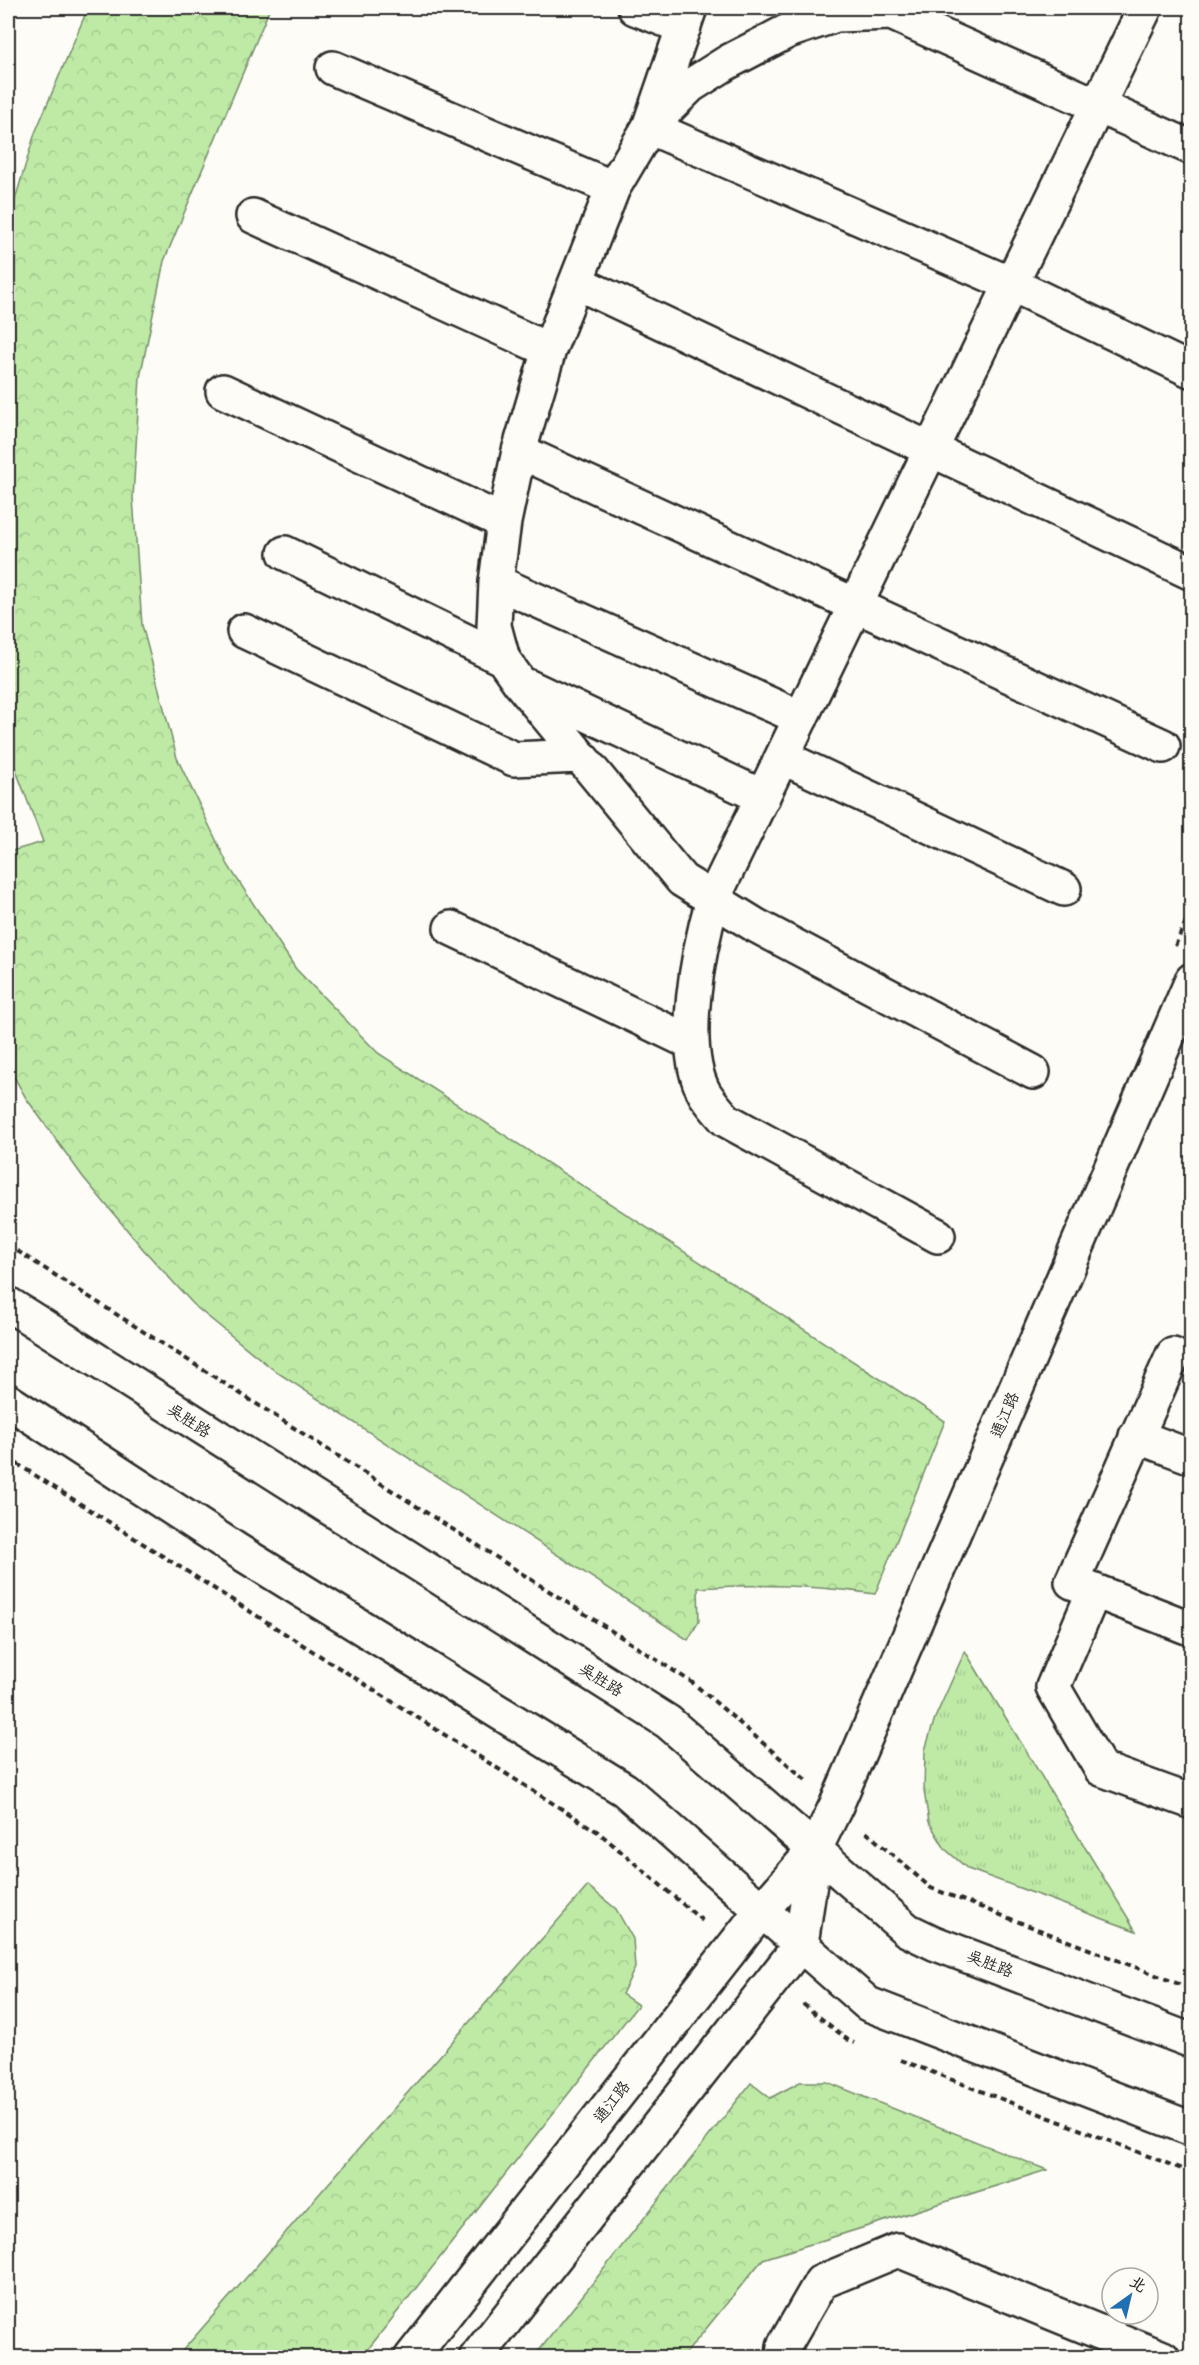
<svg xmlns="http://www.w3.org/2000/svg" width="1199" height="2365" font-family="'Architects Daughter','LXGW WenKai TC',sans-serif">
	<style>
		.grass { fill: url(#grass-tufts); stroke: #748a68; stroke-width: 1.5 }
		.forest { fill: url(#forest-crowns); stroke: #748a68; stroke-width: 1.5 }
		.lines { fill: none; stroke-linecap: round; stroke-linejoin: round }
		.street-casing { stroke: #2b2b2b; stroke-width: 38 }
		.secondary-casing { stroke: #2b2b2b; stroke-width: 38 }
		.path { stroke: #2b2b2b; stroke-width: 4; stroke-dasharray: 6 4.5; stroke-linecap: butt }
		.street { stroke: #fdfcf7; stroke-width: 33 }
		.secondary { stroke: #fdfcf7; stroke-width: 33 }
		.labels { text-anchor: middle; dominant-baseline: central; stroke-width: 4.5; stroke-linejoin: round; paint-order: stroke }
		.street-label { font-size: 16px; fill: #2b2b2b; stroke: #fdfcf7 }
	</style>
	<defs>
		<pattern id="grass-tufts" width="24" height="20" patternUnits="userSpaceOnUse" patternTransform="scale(1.5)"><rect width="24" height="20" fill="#beeaa6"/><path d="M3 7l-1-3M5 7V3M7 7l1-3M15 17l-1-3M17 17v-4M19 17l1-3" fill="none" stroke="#a3c98f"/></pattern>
		<pattern id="forest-crowns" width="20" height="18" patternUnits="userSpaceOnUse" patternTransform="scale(1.5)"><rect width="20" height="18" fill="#beeaa6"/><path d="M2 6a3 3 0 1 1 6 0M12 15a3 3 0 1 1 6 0" fill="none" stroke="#a3c98f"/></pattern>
	</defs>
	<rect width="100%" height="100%" fill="#fdfcf7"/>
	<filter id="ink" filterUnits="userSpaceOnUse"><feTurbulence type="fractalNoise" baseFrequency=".0167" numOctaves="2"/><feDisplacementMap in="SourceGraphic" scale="12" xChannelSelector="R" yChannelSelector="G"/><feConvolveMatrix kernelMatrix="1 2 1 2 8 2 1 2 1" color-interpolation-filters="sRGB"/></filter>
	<g filter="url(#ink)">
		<path class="grass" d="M965 1651 1136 1931 968 1869 945 1849 929 1822 924 1791 925 1750 935 1718Z"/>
		<path class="forest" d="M88 8H270L164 261 140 377 133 498 142 625 177 758 228 865 296 969 378 1053 945 1421 875 1594C814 1585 759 1583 698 1588L699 1621 688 1640 275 1371 196 1307 143 1249 83 1177 26 1098 8 1066V852L43 842 8 749V223L35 133Z
			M588 1886 616 1909 633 1939 635 1968 622 1994 638 2005 362 2357H177Z
			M800 2082H827L1047 2170 763 2259 683 2357H534L751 2083 770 2098Z"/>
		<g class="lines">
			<defs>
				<path id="street" d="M635 8 684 27
					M690 8 649 127 1011 284 1192 371
					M333 68 613 188
					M253 216 549 350
					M576 282 1192 573
					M223 391 504 522
					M519 451 1163 746
					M285 553 503 659
					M496 582 801 718
					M244 631 514 759 579 756
					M527 686 763 797
					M782 757 1064 889
					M451 928 692 1043
					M1033 1072 755 925 682 880 520 683 503 659 494 626 496 582 504 522 519 451 549 350 613 188 649 127 690 86 728 62 788 31 836 15 891 13 1192 148
					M938 1236 726 1120C719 1112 711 1103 705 1094 678 1048 699 948 713 899L1145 8
					M1173 1355 1072 1582 1192 1629
					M1136 1436 1192 1457
					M1094 1591 1053 1687 1101 1769 1192 1802
					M783 2358 784 2346 821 2282 898 2250 1163 2358"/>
				<path id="secondary" d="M8 1304 668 1722 907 1930 934 1943 1192 2041
					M8 1401 238 1551 625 1790 868 2004 1192 2129
					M411 2358 762 1910 815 1849 836 1806 1192 980
					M476 2358 801 1944 815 1849"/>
			</defs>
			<use href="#street" class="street-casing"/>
			<use href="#secondary" class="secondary-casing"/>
			<path class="path" d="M1175 946 1192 908
				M8 1245 693 1683 806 1780
				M8 1458 598 1832 705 1923
				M866 1832 931 1888 1192 1989
				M803 2004 848 2040 854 2043
				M901 2060 1192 2173"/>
			<use href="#street" class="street"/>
			<use href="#secondary" class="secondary"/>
		</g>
	</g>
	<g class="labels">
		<g class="street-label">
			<text transform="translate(1005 1415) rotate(-67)">通江路</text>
			<text transform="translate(189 1421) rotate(33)">吴胜路</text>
			<text transform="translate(601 1680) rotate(32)">吴胜路</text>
			<text transform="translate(990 1964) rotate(21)">吴胜路</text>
			<text transform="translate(612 2102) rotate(-52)">通江路</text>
		</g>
	</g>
	<rect width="1199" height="2365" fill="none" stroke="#fdfcf7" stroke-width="30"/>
	<rect x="15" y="15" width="1169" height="2335" fill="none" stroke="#2b2b2b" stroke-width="2" filter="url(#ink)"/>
	<g transform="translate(1130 2296) rotate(34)"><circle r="28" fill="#fdfcf7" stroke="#a9a8a5" stroke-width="1.5"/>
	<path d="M0-4.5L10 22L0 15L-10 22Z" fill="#1f6fb2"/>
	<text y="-9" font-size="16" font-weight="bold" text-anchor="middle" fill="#2b2b2b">北</text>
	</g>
</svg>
